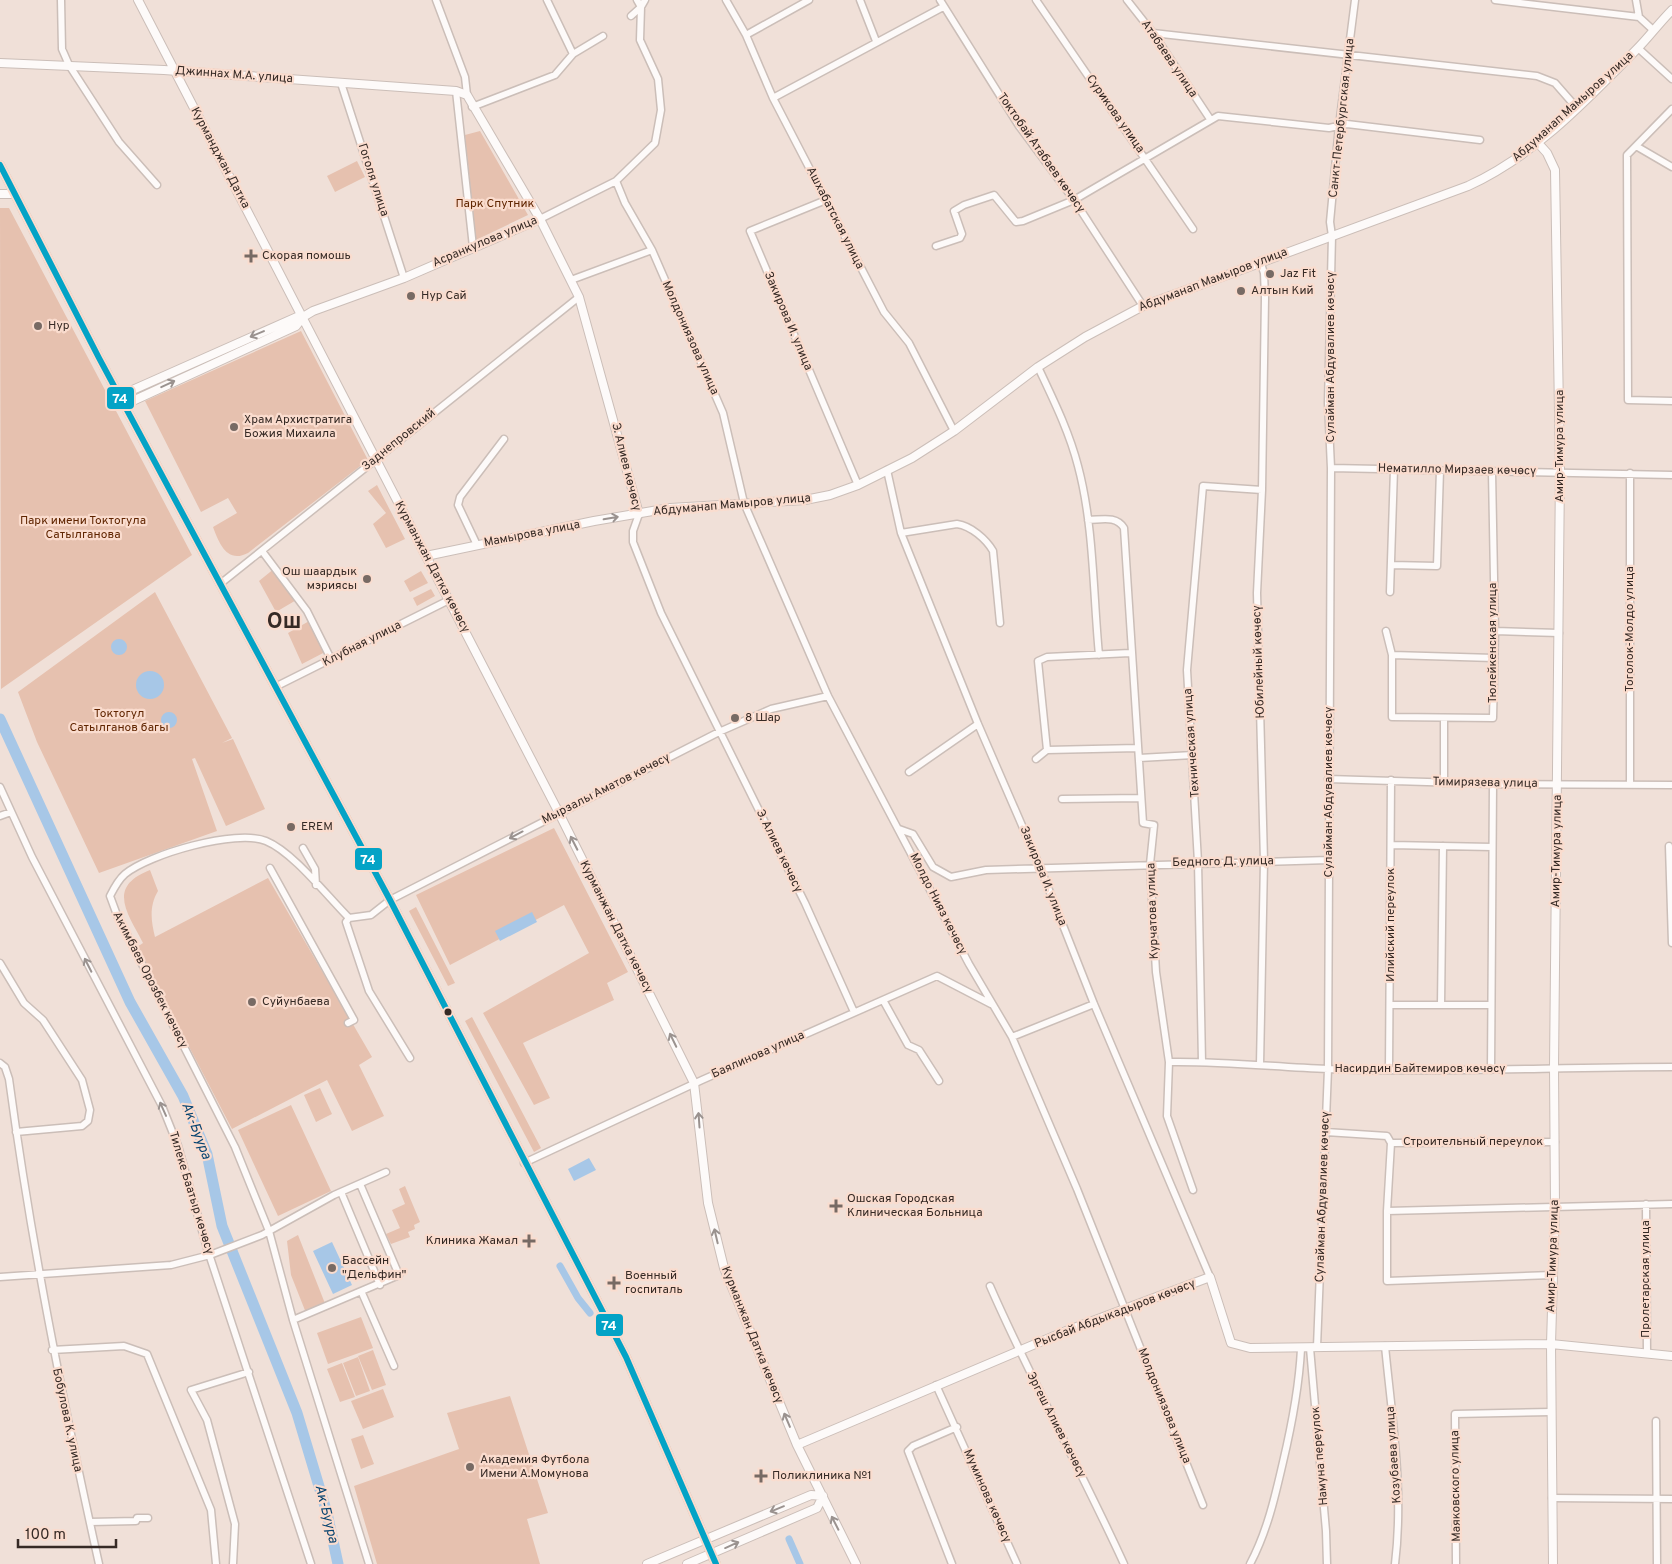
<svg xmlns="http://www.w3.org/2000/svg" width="1672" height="1564" font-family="Overpass,sans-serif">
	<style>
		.green { fill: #e6c1af }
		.water { fill: #a7c7e7 }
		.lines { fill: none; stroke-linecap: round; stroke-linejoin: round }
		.canal { stroke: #a7c7e7; stroke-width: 7 }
		.river { stroke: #a7c7e7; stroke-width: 11 }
		.minor-casing { stroke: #cbbeb8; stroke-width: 9 }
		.major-casing { stroke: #cbbeb8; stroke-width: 10 }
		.minor { stroke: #fdfaf9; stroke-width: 6 }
		.major { stroke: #fdfaf9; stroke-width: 8 }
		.bus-1-casing { stroke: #fadcce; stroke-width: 10 }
		.bus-1 { stroke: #03a3c6; stroke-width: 6 }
		.oneway { stroke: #9a928f }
		.poi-dot { fill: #776a64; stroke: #fadcce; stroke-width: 2 }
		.bus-dot { fill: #362a25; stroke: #fadcce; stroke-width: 2 }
		.labels { text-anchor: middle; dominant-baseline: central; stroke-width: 4.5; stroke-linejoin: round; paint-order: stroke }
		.street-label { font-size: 12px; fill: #362a25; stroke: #fadcce }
		.park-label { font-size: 12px; fill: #602501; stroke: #fadcce }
		.poi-label { font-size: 12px; fill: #362a25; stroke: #fadcce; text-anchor: start }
		.water-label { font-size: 14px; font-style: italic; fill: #054370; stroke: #fadcce }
		.town-label { font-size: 22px; font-weight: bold; fill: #362a25; stroke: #fadcce }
		.line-badge { stroke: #fadcce; stroke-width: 2 }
		.badge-label { font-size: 14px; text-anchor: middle; font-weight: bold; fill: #fff }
	</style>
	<rect width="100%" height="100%" fill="#f0e0d8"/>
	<path class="green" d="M480 131 528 215 476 240 465 135Z
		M357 161 365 177 335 192 327 176Z
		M0 208H9L192 555 1 689Z
		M301 331 368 460 248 553C227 564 219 543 213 527L237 513 228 498 201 512 145 401Z
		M377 485 405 539 386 548 373 524 386 513 368 491Z
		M275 568 298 599 276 612 259 581Z
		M421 571 428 583 410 592 404 581Z
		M431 589 435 596 417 606 413 598Z
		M155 592 232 738 222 743 233 739 265 809 226 826 195 758 192 759 217 831 99 873 37 742 18 692Z
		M311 620 327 651 302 664 288 633Z
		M554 828 628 972 607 983 614 1000 523 1043 550 1098 534 1105 483 1013 589 953 564 905 450 965 416 895Z
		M150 870 158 891C149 906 151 921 155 937L268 878 372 1057 359 1065 384 1116 352 1131 327 1080 232 1129 137 947 143 943C128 914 106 887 150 870Z
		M416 907 455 983 448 986 409 911Z
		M472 1017 541 1148 534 1152 465 1021Z
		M320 1088 332 1114 316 1122 304 1095Z
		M291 1105 331 1191 278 1216 238 1130Z
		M405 1186 420 1222 414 1225 415 1229 408 1232 410 1237 391 1244 386 1234 400 1228 392 1210 405 1204 399 1189Z
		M298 1235 326 1306 306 1313 291 1275 287 1241Z
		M361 1317 373 1348 328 1364 317 1333Z
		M373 1350 386 1385 372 1390 358 1356Z
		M358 1357 370 1391 356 1396 343 1363Z
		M342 1363 355 1397 340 1402 327 1369Z
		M383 1389 394 1417 363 1429 351 1401Z
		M510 1396 548 1513 527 1519 540 1564H377L354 1486 459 1449 447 1413Z
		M363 1435 374 1464 361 1469 351 1439Z"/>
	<path class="water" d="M111 647a8 8 0 1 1 16 0a8 8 0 1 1-16 0Z
		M136 685a14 14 0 1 1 28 0a14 14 0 1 1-28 0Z
		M161 720a8 8 0 1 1 16 0a8 8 0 1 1-16 0Z
		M532 912 537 922 500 941 495 931Z
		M589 1158 596 1170 574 1181 568 1169Z
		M332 1242 352 1285 333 1294 313 1251Z"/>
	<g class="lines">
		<path class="canal" d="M560 1266 578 1298 590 1313
			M789 1539 800 1564"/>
		<path class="river" d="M0 719 130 1002 183 1096 207 1154 222 1226 297 1413 327 1513 338 1564"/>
		<defs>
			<path id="minor" d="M61 0 62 49 69 65 119 142 157 185
				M436 0 465 77 467 95
				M547 0 573 54
				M726 0 746 35 773 98 884 312 909 343 954 431
				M860 0 876 41
				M940 0 1019 126 1074 200 1143 306
				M1036 0 1193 229
				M1127 0 1153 33 1210 119
				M1495 0 1639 17 1652 29
				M1636 0 1639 17
				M631 16 641 7 645 0
				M1153 33 1537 76 1555 83 1576 107
				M746 35 809 0
				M1638 48 1672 79
				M341 83 404 278
				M456 91 473 247
				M773 98 943 7
				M472 107 555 75 573 54 603 36
				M1672 109 1627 155 1628 400 1672 401
				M1636 146 1672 167
				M616 181 625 203 652 250 723 413 744 503 828 696 969 964 1012 1037 1077 1189 1203 1505
				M826 200 750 231 858 485
				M540 219 616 181 655 143 661 110 658 79 640 40 641 7 637 0
				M936 246 960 238 962 234 954 211 964 205 994 195 1016 222 1023 221 1074 200 1218 116 1329 128 1347 124 1480 140
				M571 280 652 250
				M1038 367C1053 399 1069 431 1078 466 1094 526 1093 593 1099 655
				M1331 468 1672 475
				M887 470 901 533 978 724 1040 867 1094 1004 1210 1277
				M1630 473V785
				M639 514 633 531V542L661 613 805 903 854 1012
				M1088 520C1101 520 1116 515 1124 528L1143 823 1154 825 1150 864 1156 972 1169 1062 1167 1116 1193 1190
				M901 533 957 524C971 526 986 539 993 551L1000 623
				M477 545 458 505 460 497 504 439
				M262 551 307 611 331 659
				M1391 565 1437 566 1440 470
				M220 584 579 297
				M1390 592 1394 469
				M1386 631 1392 655V717L1493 718 1495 631 1492 472
				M1495 631 1559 633
				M1392 655 1494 658
				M275 687 449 600
				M1444 718V783
				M1047 750 1138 748
				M1139 758 1193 755
				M1036 759 1047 750 1038 661 1047 657 1130 653
				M909 772 978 724
				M1328 779 1493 784 1672 785
				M0 787 32 857 162 1106 178 1146 207 1248 311 1564
				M1062 799 1141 798
				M0 816 11 812
				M899 829 913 834 933 867 951 877 986 870 1329 860
				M1391 845 1492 847
				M1669 846 1672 943
				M303 848 315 869 316 885
				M270 868 354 1020 348 1023
				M349 918 346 922 369 991 410 1058
				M0 963 24 1003 43 1020 82 1080 90 1110 88 1121 82 1126 16 1132
				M883 1000 908 1045 919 1050 939 1081
				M1390 1005H1491
				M1441 1005 1443 846
				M1012 1037 1094 1004
				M1169 1062C1222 1061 1275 1067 1328 1069 1442 1073 1557 1067 1672 1067
				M1202 1062 1198 862 1187 670 1203 486 1262 490
				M0 1063 5 1067 9 1079C31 1243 63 1402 99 1564
				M1260 1065 1264 861 1257 593 1262 490 1265 298 1264 273 1260 261
				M1389 1069 1391 780
				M1491 1070 1493 784
				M1326 1132 1387 1136 1391 1143 1387 1211V1281L1552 1275
				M1391 1143 1555 1142
				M524 1163 702 1080 937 976 991 1004
				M360 1184 399 1275 293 1320 269 1231 235 1147 117 915 110 896C114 888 118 880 125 874 149 854 236 829 266 841 293 852 327 896 349 918L371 915 390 900 719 732 771 709 828 696
				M341 1192 380 1285
				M1646 1204 1647 1353
				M1387 1211 1672 1204
				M0 1277 171 1265 210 1255 262 1235 334 1195 386 1172
				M990 1286C1031 1380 1081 1470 1124 1564
				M362 1293 394 1366
				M293 1320 369 1564
				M1385 1346C1392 1418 1404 1491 1395 1564
				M1317 1347 1328 1069 1331 468 1328 403 1332 236 1330 222 1339 126 1355 0
				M1310 1348 1326 1531 1327 1564
				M52 1350 124 1346 147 1354 211 1510 216 1564
				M936 1385 1017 1564
				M1656 1421 1657 1564
				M1552 1498 1672 1499
				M90 1522 136 1521 137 1518H148
				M233 1564 235 1524 207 1420 191 1390 249 1372
				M952 1564 908 1451 913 1446 957 1427
				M1250 1564C1267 1532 1275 1497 1283 1462 1292 1424 1299 1388 1301 1349
				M1456 1564 1455 1414 1551 1412"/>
			<path id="major" d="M138 0 559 813 694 1083 708 1203 724 1268 797 1445 856 1564
				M0 63 164 70 456 91 467 95 540 219 579 297 639 514
				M1538 143 1547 153 1555 170 1560 472 1554 1067 1555 1207 1551 1344 1553 1564
				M0 165 99 358 390 900 626 1357 716 1564
				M0 194H14
				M119 396 297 317H303
				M124 405 296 326 303 317 313 311 404 278 540 219
				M426 556 594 521 670 508 805 500 830 495 858 485 912 458 954 431 1038 367 1085 337 1143 306 1468 186C1534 156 1586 101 1636 50 1649 37 1659 23 1672 10
				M797 1445 1066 1331 1210 1277 1231 1343 1250 1348 1551 1344 1672 1356
				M647 1564 811 1495 823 1496
				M687 1564 817 1508 823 1496"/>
		</defs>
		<use href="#minor" class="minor-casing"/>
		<use href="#major" class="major-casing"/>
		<use href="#minor" class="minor"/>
		<use href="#major" class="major"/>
		<defs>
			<path id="bus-1" d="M0 165 99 358 390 900 626 1357 716 1564"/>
		</defs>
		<use href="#bus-1" class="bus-1-casing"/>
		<use href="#bus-1" class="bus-1"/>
	</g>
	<defs><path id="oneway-shaft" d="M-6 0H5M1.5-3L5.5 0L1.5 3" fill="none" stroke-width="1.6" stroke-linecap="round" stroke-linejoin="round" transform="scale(1.25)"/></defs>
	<g class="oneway">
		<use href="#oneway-shaft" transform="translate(257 334) rotate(157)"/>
		<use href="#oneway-shaft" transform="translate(168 384) rotate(-25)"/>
		<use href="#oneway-shaft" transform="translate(611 518) rotate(-10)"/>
		<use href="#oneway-shaft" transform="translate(516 835) rotate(152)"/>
		<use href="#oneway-shaft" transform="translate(574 843) rotate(-117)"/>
		<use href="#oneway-shaft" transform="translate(88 965) rotate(-117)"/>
		<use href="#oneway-shaft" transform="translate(673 1040) rotate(-116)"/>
		<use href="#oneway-shaft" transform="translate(163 1109) rotate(-114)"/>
		<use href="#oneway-shaft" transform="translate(699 1120) rotate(-94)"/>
		<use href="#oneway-shaft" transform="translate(716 1236) rotate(-103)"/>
		<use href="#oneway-shaft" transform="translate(787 1420) rotate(-113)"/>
		<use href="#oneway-shaft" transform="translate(777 1509) rotate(158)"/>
		<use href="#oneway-shaft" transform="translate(835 1523) rotate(-117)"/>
		<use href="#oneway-shaft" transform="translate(732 1545) rotate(-24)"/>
	</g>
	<g class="poi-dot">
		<path d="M248.5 248.5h5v5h5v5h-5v5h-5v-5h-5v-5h5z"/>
		<circle cx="1270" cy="274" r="5"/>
		<circle cx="1241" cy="291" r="5"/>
		<circle cx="411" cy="296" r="5"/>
		<circle cx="38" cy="326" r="5"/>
		<circle cx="234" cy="427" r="5"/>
		<circle cx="367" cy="579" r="5"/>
		<circle cx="735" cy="718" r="5"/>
		<circle cx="291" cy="827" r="5"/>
		<circle cx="252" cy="1002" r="5"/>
		<path d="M833.5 1198.5h5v5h5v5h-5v5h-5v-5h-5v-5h5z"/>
		<path d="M526.5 1233.5h5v5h5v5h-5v5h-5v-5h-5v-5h5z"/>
		<circle cx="332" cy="1268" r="5"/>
		<path d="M611.5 1275.5h5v5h5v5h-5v5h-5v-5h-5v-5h5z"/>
		<circle cx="470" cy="1467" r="5"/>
		<path d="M758.5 1468.5h5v5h5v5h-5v5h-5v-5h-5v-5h5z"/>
	</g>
	<circle class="bus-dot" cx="448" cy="1012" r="4.5"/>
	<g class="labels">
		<g class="street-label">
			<text transform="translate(1169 59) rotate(56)">Атабаева улица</text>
			<text transform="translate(234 75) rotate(4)">Джиннах М.А. улица</text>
			<text transform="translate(1573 107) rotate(-42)">Абдуманап Мамыров улица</text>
			<text transform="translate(1115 114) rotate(55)">Сурикова улица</text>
			<text transform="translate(1342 118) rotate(-84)">Санкт-Петербургская улица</text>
			<text transform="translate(1041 153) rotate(55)">Токтобай Атабаев көчөсү</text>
			<text transform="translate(220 158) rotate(62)">Курманджан Датка</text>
			<text transform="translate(373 180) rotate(72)">Гоголя улица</text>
			<text transform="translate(835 218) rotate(63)">Ашхабатская улица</text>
			<text transform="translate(485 242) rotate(-23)">Асранкулова улица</text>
			<text transform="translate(1213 280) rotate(-21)">Абдуманап Мамыров улица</text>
			<text transform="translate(788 321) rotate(67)">Закирова И. улица</text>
			<text transform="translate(690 338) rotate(66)">Молдониязова улица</text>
			<text transform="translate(1331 357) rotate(-90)">Сулайман Абдувалиев көчөсү</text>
			<text transform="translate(399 440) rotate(-39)">Заднепровский</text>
			<text transform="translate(1560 446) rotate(-90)">Амир-Тимура улица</text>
			<text transform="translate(626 467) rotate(76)">Э. Алиев көчөсү</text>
			<text transform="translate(1457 470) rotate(1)">Нематилло Мирзаев көчөсү</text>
			<text transform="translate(732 505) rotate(-5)">Абдуманап Мамыров улица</text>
			<text transform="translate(532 534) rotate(-11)">Мамырова улица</text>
			<text transform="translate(432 567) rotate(62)">Курманжан Датка көчөсү</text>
			<text transform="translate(1630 629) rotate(-90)">Тоголок-Молдо улица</text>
			<text transform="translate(1493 643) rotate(-90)">Тюлейкенская улица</text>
			<text transform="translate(362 644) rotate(-27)">Клубная улица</text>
			<text transform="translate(1259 662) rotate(-92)">Юбилейный көчөсү</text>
			<text transform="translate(1192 743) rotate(-94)">Техническая улица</text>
			<text transform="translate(1485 783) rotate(1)">Тимирязева улица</text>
			<text transform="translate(606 789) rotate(-27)">Мырзалы Аматов көчөсү</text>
			<text transform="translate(1329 792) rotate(-90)">Сулайман Абдувалиев көчөсү</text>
			<text transform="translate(779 851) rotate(64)">Э. Алиев көчөсү</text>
			<text transform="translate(1557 851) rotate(-89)">Амир-Тимура улица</text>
			<text transform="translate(1223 862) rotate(-1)">Бедного Д. улица</text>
			<text transform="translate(1043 876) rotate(68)">Закирова И. улица</text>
			<text transform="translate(938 904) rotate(63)">Молдо Нияз көчөсү</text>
			<text transform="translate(1153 911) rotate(-92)">Курчатова улица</text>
			<text transform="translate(1391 925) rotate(-90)">Илийский переулок</text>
			<text transform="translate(616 927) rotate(63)">Курманжан Датка көчөсү</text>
			<text transform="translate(150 980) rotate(63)">Акимбаев Орозбек көчөсү</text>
			<text transform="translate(758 1055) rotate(-24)">Баялинова улица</text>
			<text x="1420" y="1069">Насирдин Байтемиров көчөсү</text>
			<text x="1473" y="1142">Строительный переулок</text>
			<text transform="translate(191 1193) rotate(73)">Тилеке Баатыр көчөсү</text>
			<text transform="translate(1323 1197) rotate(-88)">Сулайман Абдувалиев көчөсү</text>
			<text transform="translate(1553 1256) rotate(-88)">Амир-Тимура улица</text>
			<text transform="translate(1646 1279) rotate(-90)">Пролетарская улица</text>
			<text transform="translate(1115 1314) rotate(-21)">Рысбай Абдыкадыров көчөсү</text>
			<text transform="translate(752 1335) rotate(68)">Курманжан Датка көчөсү</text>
			<text transform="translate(1164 1406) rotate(68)">Молдониязова улица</text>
			<text transform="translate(67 1420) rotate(78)">Бобулова К. улица</text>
			<text transform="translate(1056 1425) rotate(63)">Эргеш Алиев көчөсү</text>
			<text transform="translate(1394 1455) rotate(-94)">Козубаева улица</text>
			<text transform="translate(1320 1456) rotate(-95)">Намуна переулок</text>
			<text transform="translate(1456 1486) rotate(-91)">Маяковского улица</text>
			<text transform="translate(987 1496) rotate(66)">Муминова көчөсү</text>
		</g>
		<g class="park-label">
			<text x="495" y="204">Парк Спутник</text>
			<text x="83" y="521">Парк имени Токтогула<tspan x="83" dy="14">Сатылганова</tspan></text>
			<text x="119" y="714">Токтогул<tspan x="119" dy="14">Сатылганов багы</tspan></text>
		</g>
		<g class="poi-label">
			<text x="262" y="256">Скорая помошь</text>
			<text x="1280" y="274">Jaz Fit</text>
			<text x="1251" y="291">Алтын Кий</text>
			<text x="421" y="296">Нур Сай</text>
			<text x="48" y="326">Нур</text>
			<text x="244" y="420">Храм Архистратига<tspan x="244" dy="14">Божия Михаила</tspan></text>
			<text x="357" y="572" text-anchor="end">Ош шаардык<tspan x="357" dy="14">мэриясы</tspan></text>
			<text x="745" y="718">8 Шар</text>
			<text x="301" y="827">EREM</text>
			<text x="262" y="1002">Суйунбаева</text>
			<text x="847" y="1199">Ошская Городская<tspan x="847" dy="14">Клиническая Больница</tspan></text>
			<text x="518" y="1241" text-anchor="end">Клиника Жамал</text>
			<text x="342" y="1261">Бассейн<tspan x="342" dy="14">"Дельфин"</tspan></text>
			<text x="625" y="1276">Военный<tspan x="625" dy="14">госпиталь</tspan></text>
			<text x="480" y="1460">Академия Футбола<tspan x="480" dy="14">Имени А.Момунова</tspan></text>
			<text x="772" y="1476">Поликлиника №1</text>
		</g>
		<g class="water-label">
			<text transform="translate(196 1131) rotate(69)">Ак-Буура</text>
			<text transform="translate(326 1514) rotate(76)">Ак-Буура</text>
		</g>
		<g class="town-label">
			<text x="284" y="622">Ош</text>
		</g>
	</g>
	<g class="line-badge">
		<rect x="106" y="386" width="29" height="24" rx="5" fill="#03a3c6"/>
		<rect x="354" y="847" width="29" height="24" rx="5" fill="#03a3c6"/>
		<rect x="595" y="1313" width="29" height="24" rx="5" fill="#03a3c6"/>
	</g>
	<g class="badge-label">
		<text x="120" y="403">74</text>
		<text x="368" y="864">74</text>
		<text x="609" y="1330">74</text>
	</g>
	<path d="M18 1539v8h98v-8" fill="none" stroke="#362a25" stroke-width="2.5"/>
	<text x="25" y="1539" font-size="15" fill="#362a25" stroke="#fadcce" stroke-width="4" paint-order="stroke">100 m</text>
</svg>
